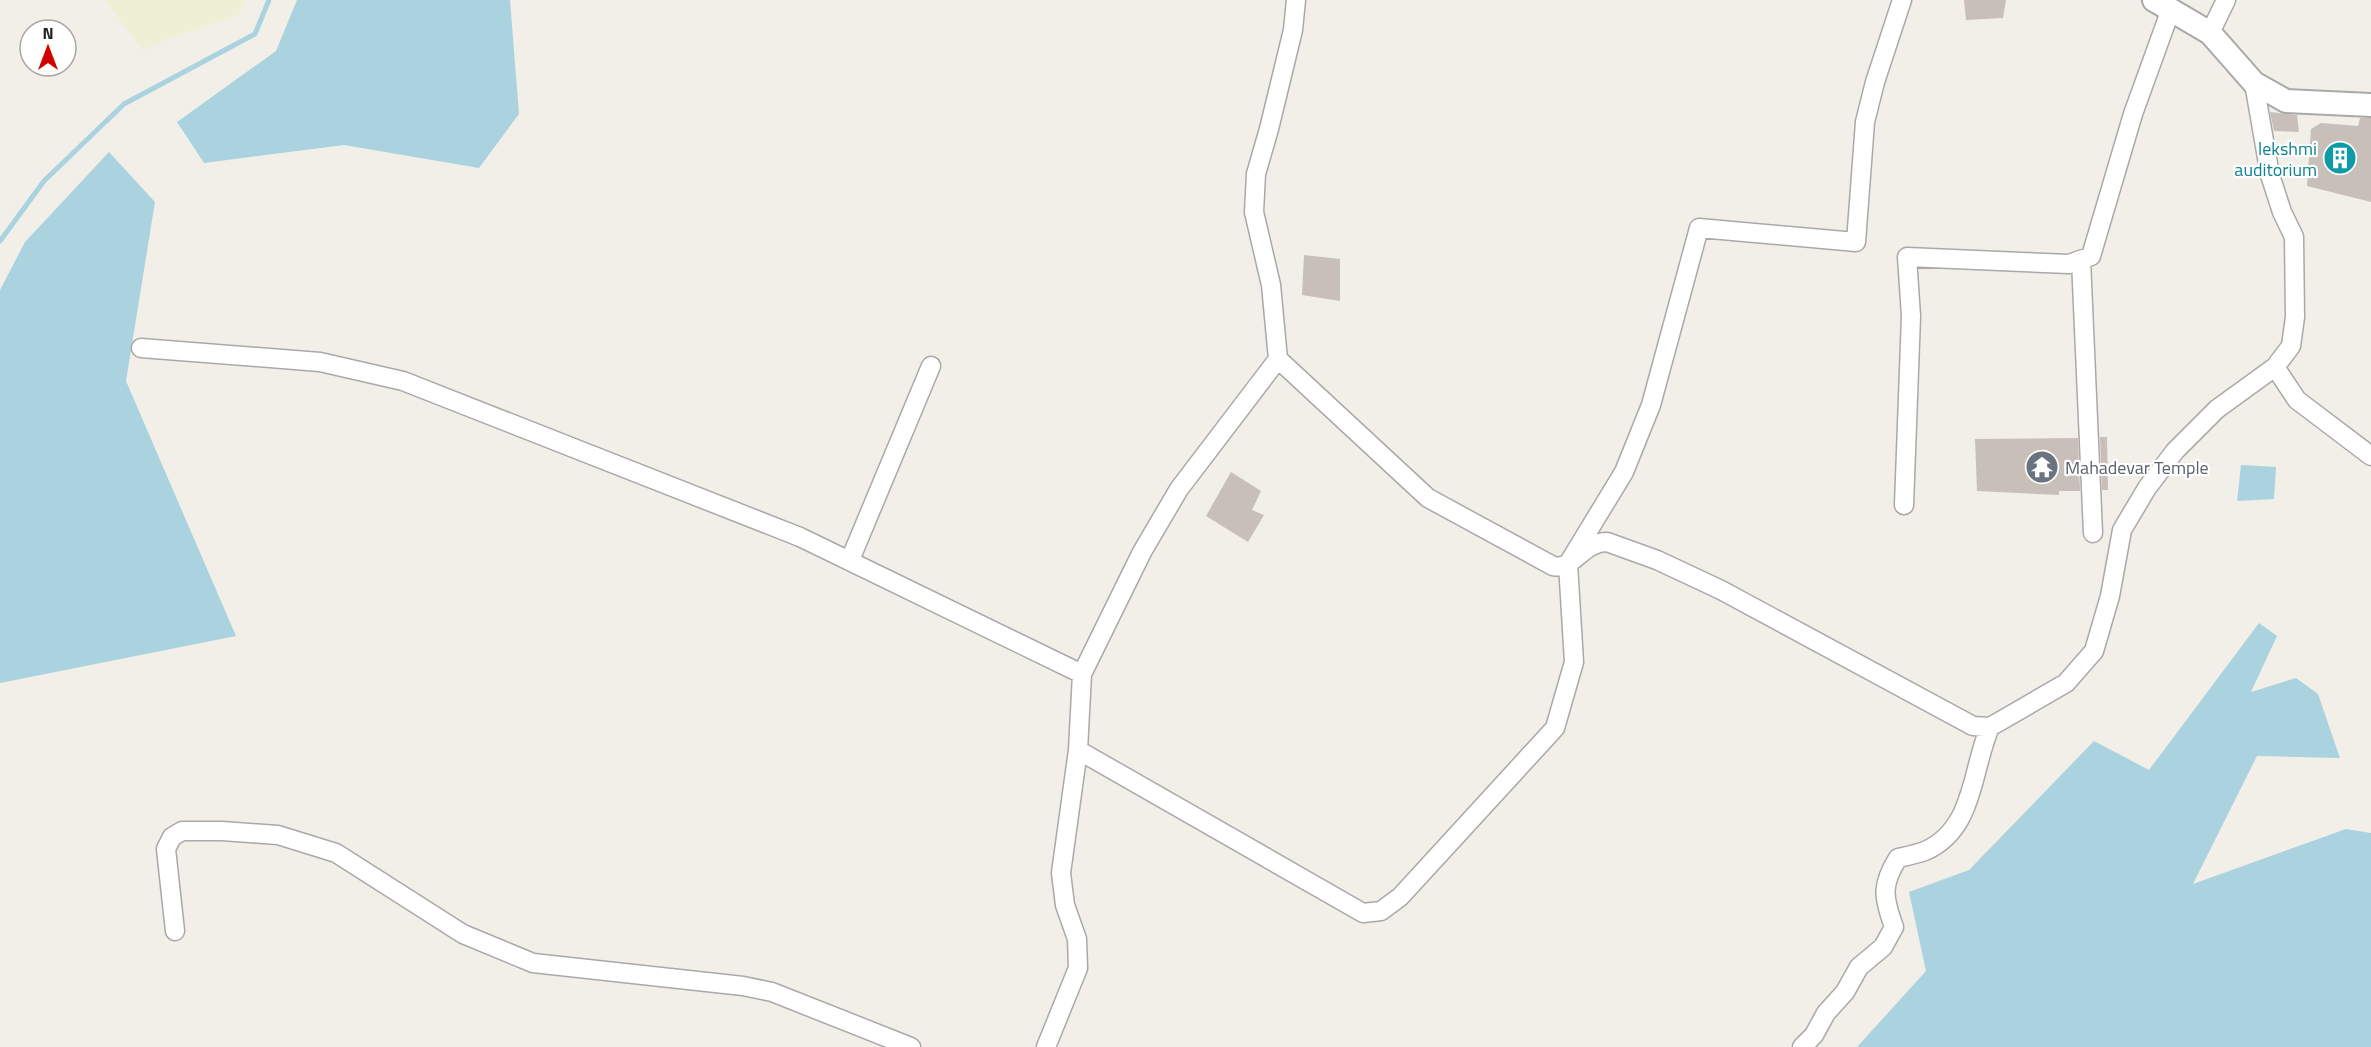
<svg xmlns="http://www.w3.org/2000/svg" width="2371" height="1047" font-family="'Titillium Web',sans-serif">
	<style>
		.farmland { fill: #eef0d5 }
		.water { fill: #aad3df }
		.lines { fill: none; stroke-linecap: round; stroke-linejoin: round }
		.stream { stroke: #aad3df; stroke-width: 5 }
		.building { fill: #c7bfb8 }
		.minor-casing { stroke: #a9a9a9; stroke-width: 21 }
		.tertiary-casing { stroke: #a9a9a9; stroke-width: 26 }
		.minor { stroke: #fff; stroke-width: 18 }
		.tertiary { stroke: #fff; stroke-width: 22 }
		.labels { text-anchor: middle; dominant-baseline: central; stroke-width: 4.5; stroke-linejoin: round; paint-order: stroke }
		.culture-label { font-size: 18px; fill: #0d838f; stroke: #fff; text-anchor: end }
		.worship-label { font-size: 18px; fill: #5b616d; stroke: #fff; text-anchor: start }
	</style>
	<rect width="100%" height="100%" fill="#f2efe9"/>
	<path class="farmland" d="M105 0H246L237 16 170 38 143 51Z"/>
	<path class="water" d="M297 0H510L519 114 479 168 344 145 204 163 177 122 276 51Z
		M109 152 155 202 126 381 236 636 0 683V290L25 242Z
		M2241 465 2276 467 2274 499 2237 501Z
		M2259 623 2277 636 2251 692 2296 678 2318 694 2340 758 2257 756 2193 884 2346 829 2371 833V1047H1857L1926 971 1909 892 1969 870 2094 741 2149 770Z"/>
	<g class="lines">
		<path class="stream" d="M0 241 44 181 124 104 255 34 269 0"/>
	</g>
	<path class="building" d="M1964 0H2006L2003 18 1966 20Z
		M2270 112 2297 115 2299 132 2274 131Z
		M2360 118H2371V202L2307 186 2311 129 2321 123 2358 126Z
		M1304 255 1340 259V301L1302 295Z
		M2100 437H2107L2108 490H2102Z
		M2078 438 2080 491H2059V495L1977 491 1975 439Z
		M1231 472 1261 491 1252 510 1264 515 1248 542 1206 516Z"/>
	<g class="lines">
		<defs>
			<path id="minor" d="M1296 0 1293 30 1269 129 1256 174 1254 212 1271 285 1278 359 1428 498 1553 566C1573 571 1582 542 1607 542L1657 560 1721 590 1973 726 1990 727 2066 683 2094 651 2110 596 2122 530 2147 488 2175 451 2217 409 2275 367 2291 346 2295 317 2294 237 2282 212 2270 175 2254 83
				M2210 33 2226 0
				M2081 260 2093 533
				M141 348 320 362 403 381 800 537 1082 674
				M2275 367 2297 400 2371 456
				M1904 505 1911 316 1907 257 2069 264 2091 256 2133 114 2171 9
				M850 560 931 366
				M1078 750 1363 913 1381 911 1400 897 1555 728 1574 662 1568 564 1624 472 1651 405 1699 228 1856 242 1865 122 1875 82 1902 0
				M175 931 166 849 172 837 182 831H222L278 835 336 853 463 934 533 963 743 986 772 992 911 1047
				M1046 1047 1078 968 1077 939 1065 905 1061 873 1078 750 1082 674 1142 552 1179 489 1278 359
				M1802 1047 1814 1035 1826 1013 1845 992 1859 967 1883 947 1894 927C1883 897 1881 885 1898 858 1907 856 1917 854 1925 851 1975 829 1971 770 1990 727"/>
			<path id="tertiary" d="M2154 0 2210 33 2254 83 2286 101 2371 105"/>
		</defs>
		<use href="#minor" class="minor-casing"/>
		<use href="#tertiary" class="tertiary-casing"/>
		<use href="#minor" class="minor"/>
		<use href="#tertiary" class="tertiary"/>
	</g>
	<defs>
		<symbol id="building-disc" viewBox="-11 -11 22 22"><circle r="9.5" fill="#0f9aa8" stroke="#fff"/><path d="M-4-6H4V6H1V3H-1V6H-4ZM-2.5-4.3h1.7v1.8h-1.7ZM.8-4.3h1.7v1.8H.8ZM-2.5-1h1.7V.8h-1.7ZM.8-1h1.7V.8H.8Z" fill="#fff"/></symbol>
		<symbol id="temple-disc" viewBox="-11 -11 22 22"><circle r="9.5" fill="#6b7280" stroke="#fff"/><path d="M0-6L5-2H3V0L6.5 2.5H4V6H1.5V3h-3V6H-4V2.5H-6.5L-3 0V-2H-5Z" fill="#fff"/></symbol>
	</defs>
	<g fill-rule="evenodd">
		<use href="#building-disc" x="2321" y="139" width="38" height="38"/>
		<use href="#temple-disc" x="2023" y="448" width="38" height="38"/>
	</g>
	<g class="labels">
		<g class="culture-label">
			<text x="2317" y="148">lekshmi<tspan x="2317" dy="21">auditorium</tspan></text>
		</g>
		<g class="worship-label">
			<text x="2065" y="467">Mahadevar Temple</text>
		</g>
	</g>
	<g transform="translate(48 48)"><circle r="28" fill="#ffffff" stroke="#a7a7a7" stroke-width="1.5"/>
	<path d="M0-4.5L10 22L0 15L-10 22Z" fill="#d40000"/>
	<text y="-9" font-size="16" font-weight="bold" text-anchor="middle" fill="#222222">N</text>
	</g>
</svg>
